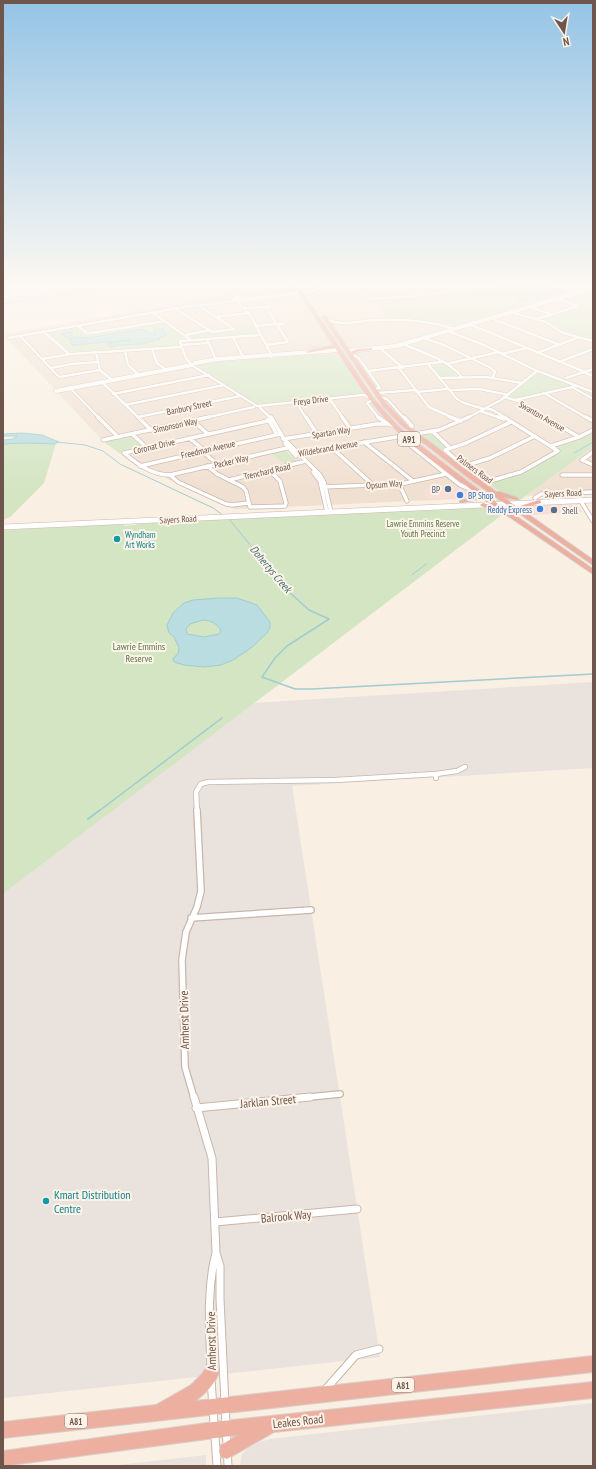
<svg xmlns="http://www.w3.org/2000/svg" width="596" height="1469" font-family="'PT Sans Narrow',sans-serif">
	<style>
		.residential { fill: #f0e0d2 }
		.commercial { fill: #f8dfd7 }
		.industrial { fill: #e9e2dd }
		.green { fill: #d3e5c3 }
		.water { fill: #b9dde0; stroke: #a1ccd1; fill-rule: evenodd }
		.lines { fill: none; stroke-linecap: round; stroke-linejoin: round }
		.stream-far2 { stroke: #a1ccd1; stroke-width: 1 }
		.stream-far1 { stroke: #a1ccd1; stroke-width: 1.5 }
		.stream { stroke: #a1ccd1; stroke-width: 2 }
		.street-far4-casing { stroke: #c8b6ab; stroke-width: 3.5 }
		.street-far3-casing { stroke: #c8b6ab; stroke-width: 5 }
		.street-far2-casing { stroke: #c8b6ab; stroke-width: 6 }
		.street-far1-casing { stroke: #c8b6ab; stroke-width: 8 }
		.street-casing { stroke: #c8b6ab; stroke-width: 9 }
		.secondary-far1-casing { stroke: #cdb8ab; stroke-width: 5 }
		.secondary-casing { stroke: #cdb8ab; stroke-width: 6 }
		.highway-casing { stroke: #d6d0cd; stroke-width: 2 }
		.street-far4 { stroke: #fff; stroke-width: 2.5 }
		.street-far3 { stroke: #fff; stroke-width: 3.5 }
		.street-far2 { stroke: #fff; stroke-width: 4.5 }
		.street-far1 { stroke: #fff; stroke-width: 5.5 }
		.street { stroke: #fff; stroke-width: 7 }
		.secondary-far1 { stroke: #fff; stroke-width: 4 }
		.secondary { stroke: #fff; stroke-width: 5 }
		.highway { fill: #edaf9f; fill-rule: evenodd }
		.rail { stroke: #b1a3c0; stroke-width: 1; stroke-dasharray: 3.5 2.5; stroke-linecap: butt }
		.service-dot { fill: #5c6f8a; stroke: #fdf3e8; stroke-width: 1.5 }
		.shop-dot { fill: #3f7fe0; stroke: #fdf3e8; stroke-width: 1.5 }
		.culture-dot { fill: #0f9aa8; stroke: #fdf3e8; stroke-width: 1.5 }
		.labels { text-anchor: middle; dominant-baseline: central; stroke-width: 4; stroke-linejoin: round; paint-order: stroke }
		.far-street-label { font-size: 9px; fill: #6e564c; stroke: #fdf3e8 }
		.shield { fill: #fdf3e8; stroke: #99857b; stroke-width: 1 }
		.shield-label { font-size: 9px; font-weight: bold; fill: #6e564c }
		.far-service-label { font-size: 9px; fill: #4e5e75; stroke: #fdf3e8; text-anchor: end }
		.far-shop-label { font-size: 9px; fill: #366cbe; stroke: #fdf3e8; text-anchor: start }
		.far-park-label { font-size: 9px; fill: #597848; stroke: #fdf3e8 }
		.far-culture-label { font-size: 9px; fill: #0d838f; stroke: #fdf3e8; text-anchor: start }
		.park-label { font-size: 10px; fill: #597848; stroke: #fdf3e8 }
		.water-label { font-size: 11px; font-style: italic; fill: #457378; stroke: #fdf3e8 }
		.near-street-label { font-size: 12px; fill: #6e564c; stroke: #fdf3e8 }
		.near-culture-label { font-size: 12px; fill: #0d838f; stroke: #fdf3e8; text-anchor: start }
	</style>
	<rect width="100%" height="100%" fill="#f9efe2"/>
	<path class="residential" d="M216 285H593V432L555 447 560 452 517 475 488 483 504 494 500 497 235 509 134 464 103 441 3 334 222 296 229 293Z
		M593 447V493L526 496 584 453Z"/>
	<path class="commercial" d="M382 285H437L438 287 384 290Z
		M357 287 362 294 335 295 330 289Z
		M454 483 464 492H467L471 497 427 499 423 490Z
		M574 503 577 504 582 512 534 515 525 509 528 506Z"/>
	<path class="industrial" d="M10 285H103L3 301V286Z
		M593 682V768L292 786 380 1357 3 1398V894L254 703Z
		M593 1403V1466H240L242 1454 246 1450 260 1442 270 1439Z
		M206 1455V1466H110Z"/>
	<path class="green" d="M501 285 566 288 569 291 457 324 388 319 377 303 438 293 500 287Z
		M582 292 593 295V340L565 331 556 324 540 318 579 306 560 299Z
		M163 322C168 325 181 333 184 338L189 339 178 341 180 346 178 347 176 343 175 344 177 346 75 352 69 351 60 341 49 334 52 332 76 327 84 335 89 336Z
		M254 326 257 334 194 339 189 335 208 331 216 333Z
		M334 354 339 357 366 392 356 395 257 405 198 366 200 364 214 361Z
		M441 363 457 371 459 375 439 377 430 365Z
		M537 373 574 386 516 399 508 397Z
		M593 432V447L520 500 494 502 504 494 488 483 517 475 560 452 554 446Z
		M426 434H433L447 448 437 450 420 436Z
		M131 435 144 447 119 453 103 441Z
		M57 440 44 483 10 517 3 520V444Z
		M287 450V453L297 461 285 464 271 453Z
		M485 506 503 514 3 894V530L124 524V526L135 525 136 524Z"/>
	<path class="water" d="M551 289H559L562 291 524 302 516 300 548 292Z
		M142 329 153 335H155L154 331 156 329H163L167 335 158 338 160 339 142 344 120 345 110 347 107 344 130 340 75 345H72L70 342 71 339 61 334 67 332 73 333 71 335 73 337 86 338Z
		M22 433 42 435 59 442 54 444 25 443 3 444V440L13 439 17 436H3V434Z
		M219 598H237L257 605 270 622V628L267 633 251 648 233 660 221 665 204 667 184 665 174 662 173 658 178 654 179 648 174 637 169 633 167 625 173 613 184 603 193 600ZM203 620C210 620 218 624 221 631L219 634 204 637 187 634 186 629 190 624Z"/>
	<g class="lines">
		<path class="stream-far2" d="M57 442 85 445 103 451 120 464 213 508 224 516
			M574 453 593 442
			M229 519 286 589
			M412 575 426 564"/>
		<path class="stream-far1" d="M285 588 309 610 329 619
			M329 619 287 646 275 658 262 677 295 689H312L593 674
			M99 811 222 718"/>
		<path class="stream" d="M88 819 100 810"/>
		<defs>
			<path id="street-far4" d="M37 285 44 291
				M220 285 240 298
				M360 285 370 300
				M417 285 419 293 422 295
				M584 291 593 293
				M267 296 272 305 267 307
				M3 297 80 285
				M369 299 414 296 470 289 468 285
				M237 301 252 318 271 354V357
				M538 306 533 308 551 314
				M245 308 267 307 276 324
				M176 309 212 332 234 329 198 305
				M510 312 546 322 563 333 593 341
				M153 313 191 340
				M216 317 249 313
				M490 318 560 345
				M537 319 578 306 562 300 555 301
				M327 320C343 326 360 321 376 320 402 319 430 321 455 329
				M279 323 284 324 276 325Z
				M469 324 585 372
				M78 326 87 333H91L165 321
				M255 326 276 324
				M448 331 484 345 535 370
				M44 332 69 354
				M186 335 210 330
				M20 336 59 377 100 370
				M233 337 243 357
				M8 338 184 307 236 301
				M423 338 444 345 491 368 495 372 493 377
				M208 341 216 360
				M403 344C422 352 448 360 461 376
				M181 345 208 343
				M266 345 288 342 278 326
				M152 349 157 363 166 370
				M381 349 403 368
				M125 351 128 365 139 375
				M96 352 100 370 112 380
				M537 353 579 337
				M350 354 358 357 380 388 374 389
				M501 354 527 348
				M42 359 71 354 182 347
				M559 362 593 349
				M191 364 186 358 180 342 181 341 260 335
				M428 364 457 399 464 403 484 409
				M446 364 499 352
				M193 366 257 406
				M51 368 72 364 98 362
				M399 368 429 407 453 418
				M535 370 593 392
				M368 371 441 362
				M583 372 593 376
				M439 378 486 377 522 383
				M566 378 593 369
				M102 382 139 418
				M572 387 593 399
				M70 388 99 418
				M449 390 480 389 508 395
				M416 392 448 389
				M377 393 415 390
				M544 393 587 418
				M113 394 209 375
				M379 397 387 399 404 418
				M504 397 518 401 547 418
				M329 398 343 418
				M372 400 367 403 379 418
				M515 400 577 386
				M296 402 306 418
				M125 405 224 385
				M258 406 363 395 369 397
				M260 408 271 418
				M486 408 493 410 506 418
				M480 411 501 418
				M138 417 240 396
				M204 418 254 407
				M467 418 501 400 537 371"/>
			<path id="street-far3" d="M98 417 118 437
				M138 417 151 430
				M271 417 284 439 320 475 324 482 331 512
				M306 417 317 434
				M342 417 350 428
				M378 417 386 423 395 426
				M404 417 412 426 408 429
				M450 417 461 421
				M498 417 504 419
				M504 417 558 451 521 472 490 481 464 466 445 450 466 443 511 422
				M545 417 579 437
				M586 417 593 421
				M268 419 277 435
				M193 421 208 434
				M432 431 450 448
				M132 434 146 447
				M189 438 204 450
				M283 439 377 424H386
				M103 440 209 417
				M364 442 413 481
				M285 443 296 456
				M414 443 411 446 460 485 476 491
				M551 446 579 437 593 430
				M331 447 373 485
				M202 451 217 464
				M593 452 582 460 593 465
				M294 454 439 430 469 417
				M140 466 280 434
				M207 466 217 474 243 487 246 491 250 507 285 506 286 503 280 481 269 470
				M464 466 490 458 535 436
				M313 472 320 481 327 512
				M170 475 291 447
				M562 475H593
				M229 480 306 461
				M399 484 407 501
				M323 487 401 484 446 474
				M535 498 541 494 593 492
				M580 500 593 521
				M248 503 232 505 226 504 178 482 170 475C152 475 137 464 124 453L272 420"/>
			<path id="street-far2" d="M436 778V774L457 771 465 767
				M197 811 196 792 201 784 208 782 336 780 436 774"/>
			<path id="street-far1" d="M191 918 311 910
				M194 1098 185 1067 182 960 186 932 197 907 201 891 197 810
				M299 1098 340 1094"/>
			<path id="street" d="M194 1097 212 1158 216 1253 220 1266V1299L228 1466
				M196 1108 310 1097
				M215 1222 357 1209
				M211 1370C210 1331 206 1291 216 1253
				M211 1379 217 1466
				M325 1390 356 1355 379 1349"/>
			<path id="secondary-far1" d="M562 285 577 289
				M584 288 593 286
				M237 298 242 300H234Z
				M242 300 358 285
				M348 351 396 346 583 291
				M195 363 218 359 339 350
				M56 391 192 365"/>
			<path id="secondary" d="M3 527 593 500"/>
			<path id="highway" d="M294 285H298L374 399 397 425 416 442 488 497 593 569V574L501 511 498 512 481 506 480 505 483 503 494 506 481 498 479 499 460 503V501L475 497 477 494C449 473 418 452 393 427 370 404 353 375 335 348L307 353V351L333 345 296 289 280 294 278 293 295 286Z
				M301 285H308L317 288 315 289Z
				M322 288 324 290 309 295 307 294Z
				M322 316H326L351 352 356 349 372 348V350L357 352 353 355 387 404 406 424 496 492H500L518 498V500L503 497 517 507 539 500 541 501V503L523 508 522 510 593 560V565L470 479 402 426 383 406 322 317Z
				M593 1356V1372L3 1438V1422L156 1405 191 1385 202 1374 206 1368 211 1365 216 1368 219 1373C214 1385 206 1393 195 1401Z
				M593 1382V1398L274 1432 227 1459 221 1457 219 1451 221 1445 238 1435 3 1466V1451L214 1422Z"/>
		</defs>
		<use href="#street-far4" class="street-far4-casing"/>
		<use href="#street-far3" class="street-far3-casing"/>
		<use href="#street-far2" class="street-far2-casing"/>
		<use href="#street-far1" class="street-far1-casing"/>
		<use href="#street" class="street-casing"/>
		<use href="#secondary-far1" class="secondary-far1-casing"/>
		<use href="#secondary" class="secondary-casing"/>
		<use href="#highway" class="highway-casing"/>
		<use href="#street-far4" class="street-far4"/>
		<use href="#street-far3" class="street-far3"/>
		<use href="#street-far2" class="street-far2"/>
		<use href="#street-far1" class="street-far1"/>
		<use href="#street" class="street"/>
		<use href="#secondary-far1" class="secondary-far1"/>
		<use href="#secondary" class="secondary"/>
		<use href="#highway" class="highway"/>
		<path class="rail" d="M3 304 124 285"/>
	</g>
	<linearGradient id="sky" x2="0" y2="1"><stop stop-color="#95c4e5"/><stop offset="0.58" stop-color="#fcf8f2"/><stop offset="1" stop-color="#fcf8f2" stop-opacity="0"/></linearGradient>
	<rect width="596" height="491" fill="url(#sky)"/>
	<g class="service-dot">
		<circle cx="448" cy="489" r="4"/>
		<circle cx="554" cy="510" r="4"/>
	</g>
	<g class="shop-dot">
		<circle cx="460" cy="495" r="4"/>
		<circle cx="540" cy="509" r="4"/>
	</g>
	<g class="culture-dot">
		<circle cx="117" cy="539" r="4"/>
		<circle cx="46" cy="1201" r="4"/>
	</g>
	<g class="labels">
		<g class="far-street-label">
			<text transform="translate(311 400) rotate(-6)">Freya Drive</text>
			<text transform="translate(189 407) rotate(-12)">Banbury Street</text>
			<text transform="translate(542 416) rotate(30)">Swanton Avenue</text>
			<text transform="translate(175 425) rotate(-12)">Simonson Way</text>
			<text transform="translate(331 432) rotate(-9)">Spartan Way</text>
			<text transform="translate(154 446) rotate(-13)">Coronat Drive</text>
			<text transform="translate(328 448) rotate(-10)">Wildebrand Avenue</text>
			<text transform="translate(208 449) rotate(-13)">Freedman Avenue</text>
			<text transform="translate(231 461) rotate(-13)">Packer Way</text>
			<text transform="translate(475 469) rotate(36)">Palmers Road</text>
			<text transform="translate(267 471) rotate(-13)">Trenchard Road</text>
			<text transform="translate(384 484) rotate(-4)">Opsum Way</text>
			<text transform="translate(563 493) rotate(-3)">Sayers Road</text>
			<text transform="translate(178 519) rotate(-3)">Sayers Road</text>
		</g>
		<g class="shield">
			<rect x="398" y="432" width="22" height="14" rx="3"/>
			<rect x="392" y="1378" width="22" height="14" rx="3"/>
			<rect x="65" y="1414" width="22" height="14" rx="3"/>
		</g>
		<g class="shield-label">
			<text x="409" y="439">A91</text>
			<text x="403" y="1385">A81</text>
			<text x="76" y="1421">A81</text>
		</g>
		<g class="far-service-label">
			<text x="440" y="489">BP</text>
			<text x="562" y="510" text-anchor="start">Shell</text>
		</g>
		<g class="far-shop-label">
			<text x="468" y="495">BP Shop</text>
			<text x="532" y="509" text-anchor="end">Reddy Express</text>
		</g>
		<g class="far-park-label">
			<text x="423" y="523">Lawrie Emmins Reserve<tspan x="423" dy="10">Youth Precinct</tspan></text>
		</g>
		<g class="far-culture-label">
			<text x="125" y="534">Wyndham<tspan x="125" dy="10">Art Works</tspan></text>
		</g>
		<g class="park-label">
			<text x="139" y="646">Lawrie Emmins<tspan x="139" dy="12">Reserve</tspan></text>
		</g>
		<g class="water-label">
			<text transform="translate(271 569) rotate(50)">Dohertys Creek</text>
		</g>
		<g class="near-street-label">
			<text transform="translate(184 1020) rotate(-91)">Amherst Drive</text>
			<text transform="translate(268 1101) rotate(-5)">Jarklan Street</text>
			<text transform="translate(286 1216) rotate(-5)">Balrook Way</text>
			<text transform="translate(211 1341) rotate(-91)">Amherst Drive</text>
			<text transform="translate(298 1421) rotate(-6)">Leakes Road</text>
		</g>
		<g class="near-culture-label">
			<text x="54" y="1194">Kmart Distribution<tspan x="54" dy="14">Centre</tspan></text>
		</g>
	</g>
	<rect width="596" height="1469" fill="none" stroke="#6e564c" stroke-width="8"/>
	<g transform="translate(564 32) rotate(168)" stroke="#fdf3e8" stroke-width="3" paint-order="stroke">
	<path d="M0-3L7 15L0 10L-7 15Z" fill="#6e564c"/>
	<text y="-6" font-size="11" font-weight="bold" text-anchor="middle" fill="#6e564c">N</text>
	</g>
</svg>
